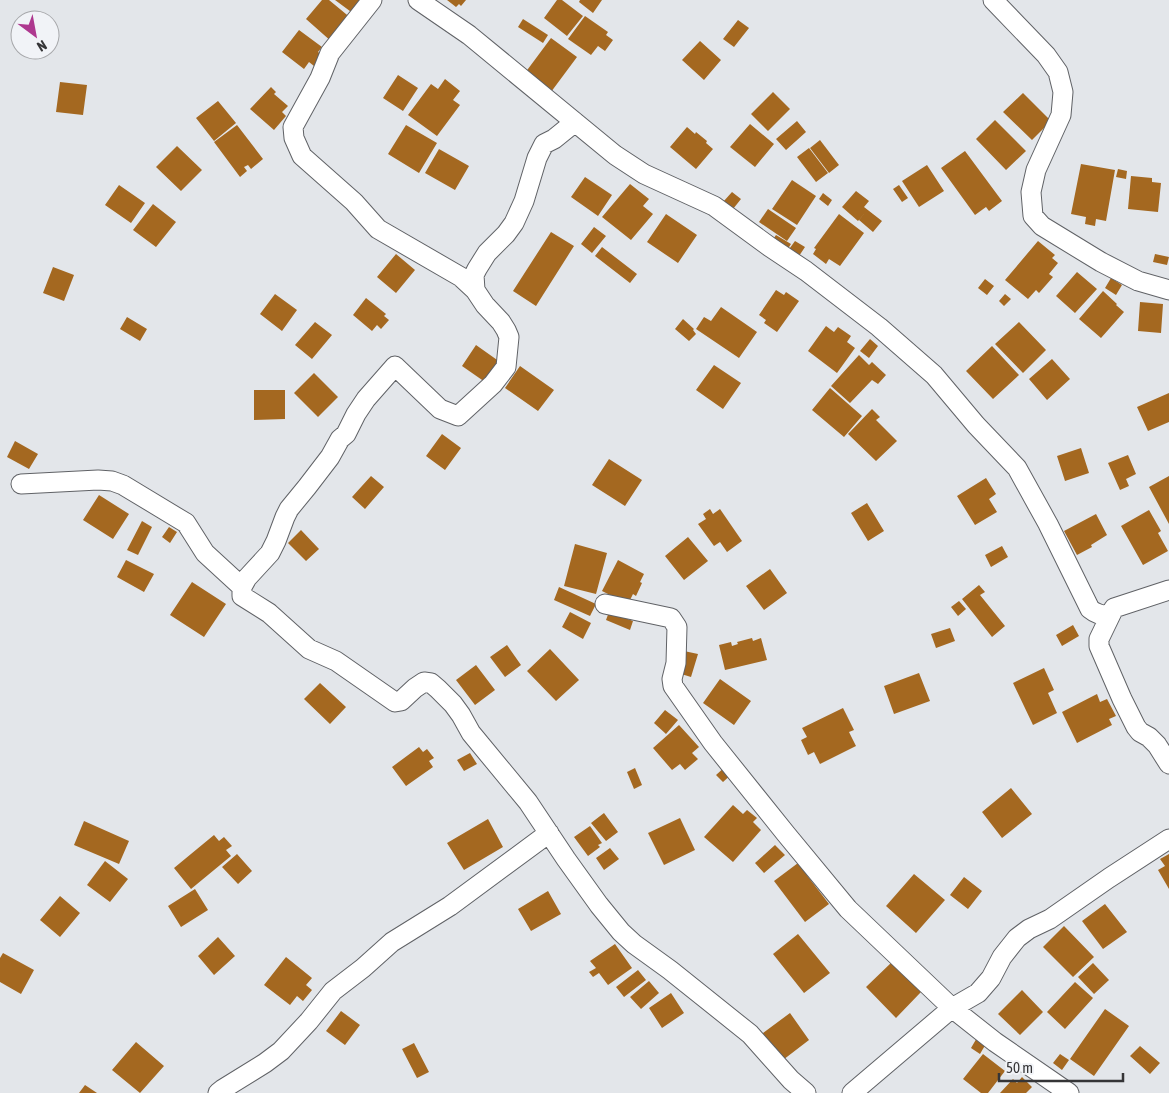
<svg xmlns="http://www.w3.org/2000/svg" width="1169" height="1093" font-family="'Asap Condensed',sans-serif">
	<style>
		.building { fill: #a46820 }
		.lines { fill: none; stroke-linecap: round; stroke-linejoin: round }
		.minor-casing { stroke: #606266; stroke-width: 21 }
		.minor { stroke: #fff; stroke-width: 19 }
	</style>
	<rect width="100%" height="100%" fill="#e3e6ea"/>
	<path class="building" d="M322 0H329L352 19 332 42 306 19Z
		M335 0H371L358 17Z
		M447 0H466L461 6 459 4 456 7Z
		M557 0H562L583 16 567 36 544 18Z
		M580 0H602L593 13 579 2Z
		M585 16 608 32 606 35 613 40 605 51 598 46 591 55 568 39Z
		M523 19 548 35 543 43 518 27Z
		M738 20 749 28 734 47 723 39Z
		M299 30 322 47 318 52 322 55 314 66 309 62 304 69 282 52Z
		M551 38 577 57 551 92 525 73Z
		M700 41 721 60 704 80 682 60Z
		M398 75 418 88 403 111 383 98Z
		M445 79 460 91 453 100 460 105 437 136 408 115 431 84 438 89Z
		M60 82 87 85 83 115 56 112Z
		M271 87 276 92 274 94 288 106 282 112 286 116 274 130 250 109Z
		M773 92 790 109 768 131 751 114Z
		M1023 93 1051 121 1032 140 1003 112Z
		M218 101 236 123 214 141 196 118Z
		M995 120 1026 151 1006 170 976 139Z
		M797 121 806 132 786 150 776 139Z
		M750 124 774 144 755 167 730 147Z
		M237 125 263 159 251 169 248 165 244 167 247 171 240 177 214 142Z
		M406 125 437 143 419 173 388 154Z
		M687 127 695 134 696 132 707 141 706 143 713 149 696 169 670 147Z
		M820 140 839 165 829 173 810 148Z
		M177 146 202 170 181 191 156 167Z
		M809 148 828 173 816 182 797 157Z
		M439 149 469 166 455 190 425 173Z
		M965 151 1002 201 989 211 986 207 975 215 941 168Z
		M1081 164 1115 170 1106 221 1096 219 1095 226 1085 224 1086 217 1071 214Z
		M927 165 944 191 919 207 902 181Z
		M1118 169 1127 171 1126 179 1116 177Z
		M1131 176 1152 178V182L1161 183 1158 212 1128 209Z
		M585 177 612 195 598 216 571 197Z
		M792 180 816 196 797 225 772 209Z
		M630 184 649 199 643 206 653 214 631 240 602 217Z
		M119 185 145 203 131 223 105 205Z
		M899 185 908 198 902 202 893 189Z
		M856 191 869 201 864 207 882 221 873 232 859 220 865 213 858 221 842 207Z
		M732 192 741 199 733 209 723 202Z
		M823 193 832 200 828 206 819 199Z
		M153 204 176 222 156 247 133 230Z
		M768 209 796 228 787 241 759 222Z
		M666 214 697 235 678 263 647 242Z
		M839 214 864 233 840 266 829 259 826 264 813 254 816 249 814 248Z
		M594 227 606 236 592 253 581 244Z
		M551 232 574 246 536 306 513 291Z
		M776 235 791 244 784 255 769 245Z
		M795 241 805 247 797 259 787 252Z
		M1038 241 1055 255 1052 258 1058 263 1049 274 1053 277 1039 293 1036 290 1028 299 1005 280Z
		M602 247 637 274 630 283 595 256Z
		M396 254 415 270 396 293 377 277Z
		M1155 254 1169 257 1167 265 1153 262Z
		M53 267 74 275 64 301 43 293Z
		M1077 272 1097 289 1075 313 1056 296Z
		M1111 278 1122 285 1116 295 1105 288Z
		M985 279 994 286 987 295 978 288Z
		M776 290 784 295 786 292 799 301 777 332 764 323 766 320 759 315Z
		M1103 291 1117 304 1116 305 1124 312 1101 338 1079 319Z
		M275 294 297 310 282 331 260 314Z
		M1005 294 1011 299 1004 306 999 301Z
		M366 298 386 314 384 316 389 320 381 329 377 325 372 331 353 315Z
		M1140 302 1163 304 1161 333 1138 331Z
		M721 307 757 332 739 358 696 329 704 317 711 321Z
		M127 317 147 329 140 341 120 329Z
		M683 319 694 329 693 330 696 334 689 341 675 329Z
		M315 322 332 335 312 359 295 345Z
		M1019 322 1046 350 1023 373 995 344Z
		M826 326 834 332 838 327 851 336 847 342 855 348 837 373 808 351Z
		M870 339 878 346 869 358 860 351Z
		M476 345 500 362 485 382 462 366Z
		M992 346 1019 375 993 399 966 371Z
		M859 355 869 365 872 362 886 375 878 384 872 380 850 403 831 386Z
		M1052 359 1070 379 1047 400 1029 379Z
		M714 365 741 383 723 409 696 390Z
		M520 366 554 390 538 411 505 388Z
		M314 373 338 397 318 417 294 393Z
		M830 388 862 416 844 437 812 410Z
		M254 390H285V419L254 420Z
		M1169 393V422L1148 431 1137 407Z
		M872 409 880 417 876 420 897 441 876 461 848 434Z
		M442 434 461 448 445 470 426 456Z
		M15 441 38 454 29 469 7 457Z
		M1081 448 1089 473 1065 481 1057 456Z
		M1128 455 1136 474 1126 479 1129 486 1120 490 1108 463Z
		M609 459 642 480 625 506 592 485Z
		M371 476 384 487 365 509 352 497Z
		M1169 476V524L1149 487Z
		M986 478 996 494 989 499 997 512 975 525 957 496Z
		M99 495 129 514 113 539 83 520Z
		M867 503 884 531 868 541 851 513Z
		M710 509 713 514 720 509 742 541 727 552 720 542 714 546 698 524 706 519 703 514Z
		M1149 510 1161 531 1158 533 1168 551 1143 565 1121 526Z
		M1096 514 1107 535 1091 545 1092 547 1077 555 1064 531Z
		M142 521 152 527 138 555 127 550Z
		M169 527 177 532 170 543 162 537Z
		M301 530 319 549 306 561 288 543Z
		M688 537 708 561 684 580 665 556Z
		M575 544 607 553 596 594 564 586Z
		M1002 546 1008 557 991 567 985 555Z
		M126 560 154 574 144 592 117 577Z
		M618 560 644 574 640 582 642 583 636 596 633 594 628 604 602 591Z
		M770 569 787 593 764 610 746 586Z
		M192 582 226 604 204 637 170 615Z
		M979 585 985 592 980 595 1005 626 992 637 962 599Z
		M559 587 596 604 590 616 554 600Z
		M959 601 966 609 958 616 951 607Z
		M570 612 591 623 583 639 562 627Z
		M609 612 633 621 630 630 606 620Z
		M1073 625 1079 636 1062 646 1056 635Z
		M950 628 955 641 936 648 931 634Z
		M752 638 753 641 761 638 767 660 725 670 719 645 731 642 732 646 738 644 737 642Z
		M507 645 521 665 505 677 490 657Z
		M550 649 579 680 556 701 527 671Z
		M684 651 698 654 691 677 678 673Z
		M476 665 495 690 475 705 456 680Z
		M1044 668 1054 690 1048 693 1057 713 1033 725 1013 683Z
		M919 673 930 701 894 714 884 686Z
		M720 679 751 701 734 725 703 703Z
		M320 683 346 707 330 724 304 699Z
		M1097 694 1100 702 1107 699 1116 716 1109 719 1112 725 1077 743 1062 712Z
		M843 708 854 730 849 732 856 746 820 764 814 752 808 755 801 740 807 737 802 728Z
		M665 710 678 720 666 734 654 723Z
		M679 725 699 747 692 753 698 759 685 770 680 764 672 770 653 748Z
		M419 747 423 752 427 749 434 758 429 761 433 767 406 786 392 767Z
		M470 753 477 764 464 771 457 760Z
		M726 766 733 773 723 782 716 775Z
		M635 768 642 785 634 789 627 772Z
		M1011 788 1032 814 1002 838 982 812Z
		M733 805 743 814 747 810 757 818 753 822 761 830 733 862 704 837Z
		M604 813 618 832 606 841 591 823Z
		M680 818 695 850 664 865 648 833Z
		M488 819 503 847 464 870 447 843Z
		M84 821 129 841 119 864 74 845Z
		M590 826 602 843 598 845 600 847 588 856 574 837Z
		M214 835 219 841 224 837 232 846 226 850 231 856 191 889 174 868Z
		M775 845 785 855 764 873 755 863Z
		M610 848 619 859 604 870 596 858Z
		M237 854 252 871 238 884 222 867Z
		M1169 854V889L1158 870 1165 866 1160 859Z
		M806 857 807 873 806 874 829 904 805 922 774 881Z
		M105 861 128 879 110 902 87 885Z
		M914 874 945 900 916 933 886 906Z
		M964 877 982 891 968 909 950 895Z
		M195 889 208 910 181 927 168 906Z
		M548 891 561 914 531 931 518 909Z
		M60 896 80 913 60 937 40 920Z
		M1105 904 1127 932 1103 949 1082 921Z
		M1064 926 1094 957 1073 977 1043 947Z
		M798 934 830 973 804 993 773 954Z
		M218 937 235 956 214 975 198 956Z
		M615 944 632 968 608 985 599 973 593 977 589 972 596 968 590 961Z
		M3 953 34 970 21 994 0 982V958Z
		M286 957 312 978 306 985 312 990 303 1001 297 996 290 1005 264 985Z
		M892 962 921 992 896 1018 866 987Z
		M1093 963 1109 980 1094 994 1078 977Z
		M638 970 646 980 624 997 616 987Z
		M649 981 659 993 641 1009 630 997Z
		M1075 982 1093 998 1065 1029 1047 1012Z
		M1022 990 1043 1012 1020 1035 998 1014Z
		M671 993 684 1013 662 1028 649 1008Z
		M1105 1009 1129 1026 1094 1076 1070 1059Z
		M341 1011 360 1025 345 1045 326 1031Z
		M790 1013 809 1040 779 1063 759 1036Z
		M978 1036 987 1042 980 1054 971 1048Z
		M136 1042 164 1066 140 1093 112 1070Z
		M414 1043 429 1072 417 1078 402 1049Z
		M1140 1046 1160 1063 1150 1074 1130 1056Z
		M983 1054 1005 1071 988 1093H981L963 1079Z
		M1060 1054 1069 1060 1062 1070 1053 1063Z
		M1022 1077 1032 1087 1026 1093H1000L1013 1079 1017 1083Z
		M85 1085 97 1093H79Z"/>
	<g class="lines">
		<defs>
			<path id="minor" d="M372 0 330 53 320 78 293 127 294 138 302 156 354 202 378 229 461 277 475 290 485 305 501 322 506 330 509 337 506 367 493 384 458 416 440 409 395 366 366 399 356 414 346 434 340 439 330 457 307 487 289 509 285 517 276 541 270 553 247 578 242 587V596L269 613 309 649 336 661 395 702 401 701 415 688 424 682 431 683 438 689 453 704 461 715 471 733 528 802 566 859 599 905 621 932 634 944 670 970 750 1034 791 1080 806 1093
				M418 0 469 35 615 155 644 174 714 206 770 247 806 271 879 327 934 375 976 425 1017 468 1048 524 1090 609C1096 614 1101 615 1109 616L1114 608 1169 590
				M993 0 1046 55 1058 72 1063 92 1061 115 1036 170 1031 192 1033 216 1042 226 1101 262 1138 281 1169 290
				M475 290 474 275 477 269 487 253 506 234 514 223 524 201 537 158 544 144 554 139 575 122
				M21 484 98 480 112 481 123 485 186 523 205 553 242 587
				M605 604 671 618 677 627 676 663 672 679 673 686 713 743 786 834 848 909 952 1008 995 1042 1069 1093
				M1114 608 1099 639V646L1122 699 1136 727 1140 732 1149 737 1157 745 1169 764
				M218 1093 223 1089 265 1063 281 1051 309 1021 333 991 363 968 392 942 450 906 549 833
				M852 1093 952 1008 978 993 991 978 1002 957 1017 938 1029 929 1050 919 1109 878 1169 839"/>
		</defs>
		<use href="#minor" class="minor-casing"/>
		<use href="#minor" class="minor"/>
	</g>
	<g transform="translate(35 35) rotate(148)"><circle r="24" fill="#f1f3f7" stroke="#a6a7aa"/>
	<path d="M0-4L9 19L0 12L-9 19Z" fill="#ae388f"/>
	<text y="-8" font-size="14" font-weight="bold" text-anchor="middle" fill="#353537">N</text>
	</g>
	<path d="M999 1073v8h124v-8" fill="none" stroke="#353537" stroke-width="2.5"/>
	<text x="1006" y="1073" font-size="15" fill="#353537" stroke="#f1f3f7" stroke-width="4" paint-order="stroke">50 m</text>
</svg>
